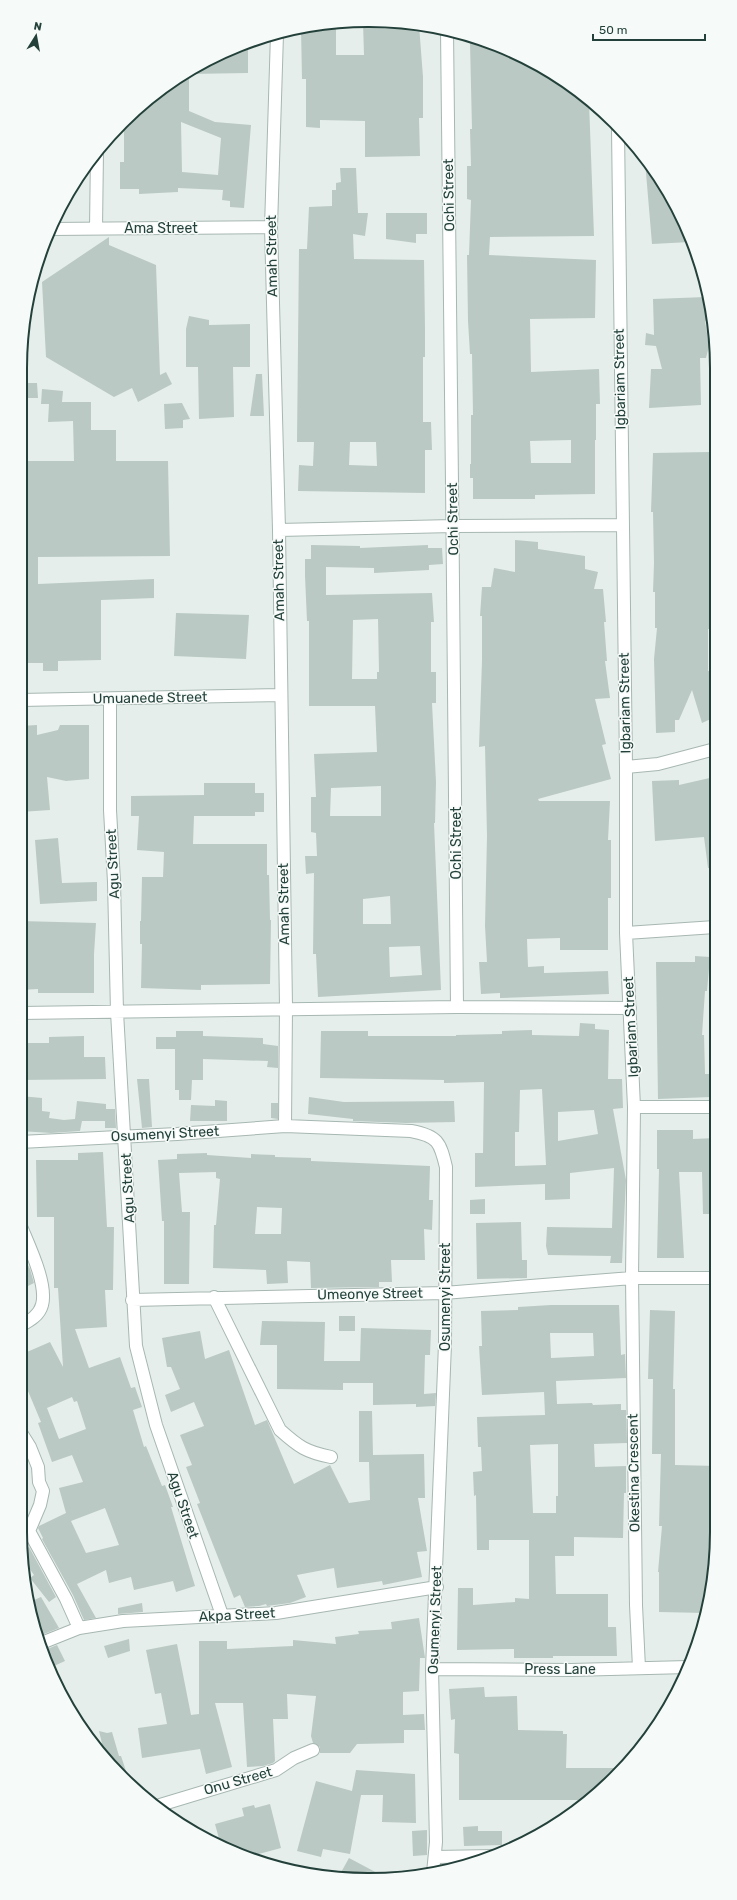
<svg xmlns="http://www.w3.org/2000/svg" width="737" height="1900" font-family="Rubik,sans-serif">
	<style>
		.building { fill: #bac9c3; fill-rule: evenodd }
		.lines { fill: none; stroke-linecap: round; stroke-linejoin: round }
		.minor-casing { stroke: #a7b7b2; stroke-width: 14 }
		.minor { stroke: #fff; stroke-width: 12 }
		.labels { text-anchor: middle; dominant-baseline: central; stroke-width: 3; stroke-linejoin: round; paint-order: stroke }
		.street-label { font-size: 14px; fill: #23413a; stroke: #f6faf8 }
		.rim { fill: none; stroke: #23413a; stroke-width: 2 }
	</style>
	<rect width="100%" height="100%" fill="#e5eeea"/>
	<path class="building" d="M392 21 419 25 423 77V118H419L420 156 365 157V121L320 120V128L306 127V79H302L301 28 323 23H336V55H364L363 22Z
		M248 42V73L189 74V111L215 122 251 125 244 208 230 207V201L222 200 223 190 178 188V192L139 194V189H120V162H124V126H130V121H134V111L194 67ZM181 122 221 138 218 175 182 172Z
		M470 43H483L562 79 589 102 594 236 490 237 489 255 596 260 595 318 530 319 531 372 599 369 600 404H596V440H595V494L535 495V499H473V478H470V464H471V415H473L472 354H470L468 321 467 255H469L471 200 467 199V166H471L470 129H472ZM571 440V463H531L530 441Z
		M645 161 681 214 690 242 652 244Z
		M340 168H356L358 213H368L365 236 353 234 354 259 424 260 425 329V357H423V422H431L432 450H425V493L298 491 299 465 313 466 314 442H297L299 249H307L309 207 332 206V190H336V183L341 182ZM350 442H376L377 466 349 465Z
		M386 213H427V234H416V243L386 239Z
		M109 237V245L156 265 160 375 166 372 172 384 138 402 132 388 114 397 46 357 42 282Z
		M706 297 707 320 705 321 709 346 706 358H700L701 405 649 408 651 369H662L656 346 645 345 646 333 654 335 653 299Z
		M189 316 209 320V325L250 324V367H233L234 417 199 419 198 367H186V329Z
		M256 374H262L264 416H250Z
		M20 383H37L38 398H20Z
		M42 389 63 391 62 402H91V430H116V461H168L170 556 38 557V584L154 579V598L101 600V660L58 661V671H43V663H20V580H22L25 461H74L73 421 48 422 49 404H41Z
		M182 403 190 419 183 420V428L165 429 164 404Z
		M710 452 712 488H714L715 537 712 554H709L711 629H708V671L715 672V717L702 723 692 690 679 720H675V732L656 733 654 659 657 628H655V592H653L654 563 653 512H651L653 453Z
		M515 540 538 542V549L585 556V569L598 572 594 589H603L606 622H604L607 661H605L610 698 595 699 606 744 602 745 611 779 538 799 539 801H610L608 840H611V898H608V950H560V938L527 939 528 967 544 966V973L608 971 609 994 500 998V993L481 994 479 962H487L485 926 487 836 485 746 479 747 482 661V616H480L482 587H491L494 568 515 572Z
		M311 545 360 546V548L428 545V548H442L443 564 429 565V570L374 573V568L326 567V595L432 593 434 622H431V672H436V703H432L436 782 435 823H434L441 990 318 997 316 954H313L314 873 306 874 305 856H317L316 833 311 832V797H316L314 754 377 752 375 706H309V621H307L305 576V559H311ZM378 619 379 672H377V679H352L353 620ZM381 786V816H330L331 788ZM390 896 391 924H363V899ZM420 946 422 975 390 977 389 947Z
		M176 613 249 615 246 659 174 656Z
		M37 725V735L58 730 60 725H89V779L66 781 47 777 50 810 20 812V726Z
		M714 777 715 868H708L704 837 655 841 652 781 679 780V785Z
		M204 783H255V793H264V812H255V816H194L193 844H267V875H269L270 920H271L270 984 201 985V990L141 988 142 944H140V921H141L142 877H163L164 852 137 850 139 816H131V796L204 795Z
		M58 838 62 883 97 882V901L40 904 35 840Z
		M20 921 96 923 94 954V993H38V989L20 990Z
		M695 956 710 957 707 991H705L702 1035H704L705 1074H711V1097L658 1099 656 962H695Z
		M580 1023 595 1024V1029L609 1030 608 1079H622L623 1108 613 1109 626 1180 622 1263H610L611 1256 548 1255 546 1246 547 1227 612 1228 614 1168 570 1173V1199L545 1200V1184L475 1187V1153H483L484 1082 444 1083V1080L320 1078 321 1031H368V1036H456V1035L502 1034V1031L532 1030V1035L579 1036ZM542 1089 546 1165 515 1166V1132H519L520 1090ZM594 1110 598 1134 558 1141V1112Z
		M176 1031H203V1036L263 1038V1044L278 1046V1068L267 1067 268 1061 203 1059V1080H192L191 1100H179V1090H175V1049H156V1037H176Z
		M84 1036V1057H105L106 1079 20 1080V1043H49V1037Z
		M137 1079H149L152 1127 142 1128Z
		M20 1096 42 1098V1111L50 1112 49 1118 64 1120 75 1119 77 1101 106 1104V1109H115L116 1128H105V1121H82L80 1131 51 1133 20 1131Z
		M309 1097 344 1102 454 1101 455 1122 406 1123 353 1121V1119L308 1114Z
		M215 1100 227 1101V1121H190L191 1105 215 1106Z
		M271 1103H278V1119L271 1118Z
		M657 1130H693V1139L716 1138V1214H703L702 1172H679L684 1258H657L659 1169H657Z
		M103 1152 107 1227H114L113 1290H105L107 1327 75 1329 89 1368 120 1357 131 1388 135 1387 142 1407 133 1410 144 1447 146 1446 162 1486 165 1485 173 1507H171L195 1586 176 1592 173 1581 134 1590 131 1577 109 1583 106 1570 77 1584 96 1618 84 1620 73 1595 42 1539 43 1538 38 1528 39 1526 66 1513 59 1488 83 1482 72 1455 52 1462 38 1423 41 1422 20 1372V1355L50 1342 63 1367 58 1288H54V1217H37L36 1160H78V1153ZM72 1397 74 1402 77 1401 86 1429 59 1439 47 1408ZM105 1508 119 1545 86 1553 71 1521Z
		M207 1153V1155L251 1158V1154L275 1155V1157L311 1158V1161L430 1166 429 1200H433L432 1230 424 1229 425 1260H391L392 1282H379V1287L311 1288 310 1262 287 1261 288 1283 267 1284 266 1270 213 1268 214 1225H216L220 1179 216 1178V1172L179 1173 182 1212H190L189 1284H164V1221H162L158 1160 177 1159V1154ZM257 1207 282 1208 281 1234H255Z
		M485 1199V1214H470V1200Z
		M521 1222 522 1260H527V1278L477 1279 476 1223Z
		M20 1250 30 1269 34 1283 20 1290Z
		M551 1305H619L621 1355 625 1354 626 1378 556 1381 557 1404 592 1403 593 1405 621 1404V1410H626L627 1443 594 1444 595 1467 626 1466V1493H624L623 1538 574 1537V1556H555L556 1594H608V1627H616L617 1656H553V1658H514V1649L457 1650 458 1588H473V1605L515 1602V1598L529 1599V1540H489V1550H477L476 1495 474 1496 473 1472 482 1471 481 1447H478L477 1417 545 1415 544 1392 482 1395 479 1346H482L481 1311 518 1310V1307ZM550 1333H593L594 1356 551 1358ZM558 1444V1496H556V1513H533L530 1445Z
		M650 1310 675 1311 673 1389H675V1465L717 1466V1532L706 1613 659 1612V1572H658L662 1526H659L661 1454H652L653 1379H648Z
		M339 1316H355V1331H339Z
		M262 1321 325 1322 324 1361H360L361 1328 431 1330 430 1355H425L424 1394 436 1393 435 1406 416 1407V1404L373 1405V1383H343V1390L277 1389V1345H260Z
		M200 1331 205 1359 229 1350 255 1425 267 1420 294 1484 330 1465 349 1503 370 1500 369 1462H359V1411H372L373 1455 424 1454 425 1498H418L427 1551 417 1552 422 1577 383 1585 382 1581 337 1588 334 1568 297 1575 306 1597 290 1603 267 1606 266 1604 259 1606 245 1607 240 1595 234 1598 197 1504 200 1503 186 1467 192 1465 180 1435 204 1426 194 1402 171 1412 165 1395 180 1389 171 1367H167L162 1338Z
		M29 1547 56 1597 49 1602 30 1578 34 1575 25 1562 23 1550Z
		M41 1597 59 1628 39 1636 36 1631 32 1601Z
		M142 1603 143 1612 118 1614V1608Z
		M419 1618 425 1658H420L419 1691 403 1692V1715L424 1714 425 1730H404V1743L357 1744 350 1753H320V1747L313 1743 311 1736 316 1696 287 1694 288 1719H273L275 1761 273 1763 263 1766 247 1767 243 1703H215L232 1767 206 1774 200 1749 142 1758 138 1728 167 1724 161 1693 155 1694 146 1650 177 1644 191 1715 199 1714V1641H227V1649L293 1646V1640L336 1644 335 1637 359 1634 358 1631 392 1629 391 1622Z
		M129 1639 130 1651 108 1658 104 1646Z
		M57 1645 65 1661 54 1666 45 1650Z
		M484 1687 485 1697 517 1696 518 1730 563 1731V1734H567L566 1768H619L585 1800H459V1754L454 1753 455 1719 451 1720 449 1689Z
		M99 1731 107 1733 112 1732 119 1756H121L129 1780 106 1760Z
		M356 1770 415 1774 416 1823 382 1822 383 1795H361L350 1854 323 1849 321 1857 297 1851 316 1781 352 1791Z
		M270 1804 281 1848 247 1857 221 1846 215 1824 244 1816 242 1808 254 1805 255 1808Z
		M478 1826V1831H502V1845L464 1846 463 1827Z
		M427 1830V1855L413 1856 412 1831Z
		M349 1858 381 1875 339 1876Z"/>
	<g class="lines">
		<defs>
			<path id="minor" d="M447 30C450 356 455 681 457 1007
				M277 34 271 227 279 530 286 1007 285 1126
				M618 128 626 767V933L634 1107 632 1278 636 1605 639 1668
				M50 229 271 227
				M96 229 97 151
				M279 530 453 526 622 525
				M110 699V810L114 882 117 1012 136 1346 156 1425 222 1615
				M20 700 281 695
				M626 767 658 764 715 749
				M626 933 715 927
				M20 1013 457 1007 630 1008
				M634 1107H716
				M20 1142 177 1134 285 1126 411 1131C438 1136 440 1142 446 1167L445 1344 432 1669 436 1842 433 1873
				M20 1224C28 1244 48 1284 42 1305 39 1316 29 1321 20 1326
				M214 1297 280 1430C299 1447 306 1452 331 1457
				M132 1300 444 1293 632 1278H716
				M20 1431 30 1447 38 1467 39 1482 43 1491 40 1505 29 1531 66 1599 79 1628
				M39 1644 79 1628 123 1621 276 1613 437 1587
				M432 1669 571 1670 688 1667
				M160 1805 276 1770 294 1758 313 1750
				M435 1857 494 1856"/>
		</defs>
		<use href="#minor" class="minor-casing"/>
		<use href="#minor" class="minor"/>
	</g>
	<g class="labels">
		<g class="street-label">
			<text transform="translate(449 195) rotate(-91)">Ochi Street</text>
			<text x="161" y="228">Ama Street</text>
			<text transform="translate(272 256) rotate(-91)">Amah Street</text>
			<text transform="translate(620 379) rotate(-91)">Igbariam Street</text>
			<text transform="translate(453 519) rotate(-91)">Ochi Street</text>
			<text transform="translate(279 580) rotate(-91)">Amah Street</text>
			<text transform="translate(150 698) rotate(-1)">Umuanede Street</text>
			<text transform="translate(625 703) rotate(-91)">Igbariam Street</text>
			<text transform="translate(456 843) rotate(-90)">Ochi Street</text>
			<text transform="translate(113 864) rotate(-93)">Agu Street</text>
			<text transform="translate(284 904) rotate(-91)">Amah Street</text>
			<text transform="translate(631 1027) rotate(-93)">Igbariam Street</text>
			<text transform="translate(165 1134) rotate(-3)">Osumenyi Street</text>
			<text transform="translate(128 1188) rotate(-93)">Agu Street</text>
			<text transform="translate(370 1294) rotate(-1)">Umeonye Street</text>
			<text transform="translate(445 1297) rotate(-90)">Osumenyi Street</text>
			<text transform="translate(634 1473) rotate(-91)">Okestina Crescent</text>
			<text transform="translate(183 1505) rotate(71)">Agu Street</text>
			<text transform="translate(237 1615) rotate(-3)">Akpa Street</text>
			<text transform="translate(435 1620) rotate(-88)">Osumenyi Street</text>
			<text x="560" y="1669">Press Lane</text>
			<text transform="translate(238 1781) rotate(-16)">Onu Street</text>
		</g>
	</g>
	<path d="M0 0H737V1900H0ZM368 27H369A341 341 0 0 1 710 368V1532A341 341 0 0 1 369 1873H368A341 341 0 0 1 27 1532V368A341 341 0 0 1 368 27Z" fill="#f6faf8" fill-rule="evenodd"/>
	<path class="rim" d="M368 27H369A341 341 0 0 1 710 368V1532A341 341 0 0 1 369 1873H368A341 341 0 0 1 27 1532V368A341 341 0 0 1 368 27Z"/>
	<g transform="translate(36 36) rotate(11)" stroke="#f6faf8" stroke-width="3" paint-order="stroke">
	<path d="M0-3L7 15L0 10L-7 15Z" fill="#23413a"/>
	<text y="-6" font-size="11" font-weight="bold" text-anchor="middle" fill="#23413a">N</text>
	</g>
	<path d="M593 34v6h112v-6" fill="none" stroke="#23413a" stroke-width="2"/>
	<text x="599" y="34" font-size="12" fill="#23413a" stroke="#f6faf8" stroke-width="3" paint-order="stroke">50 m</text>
</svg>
